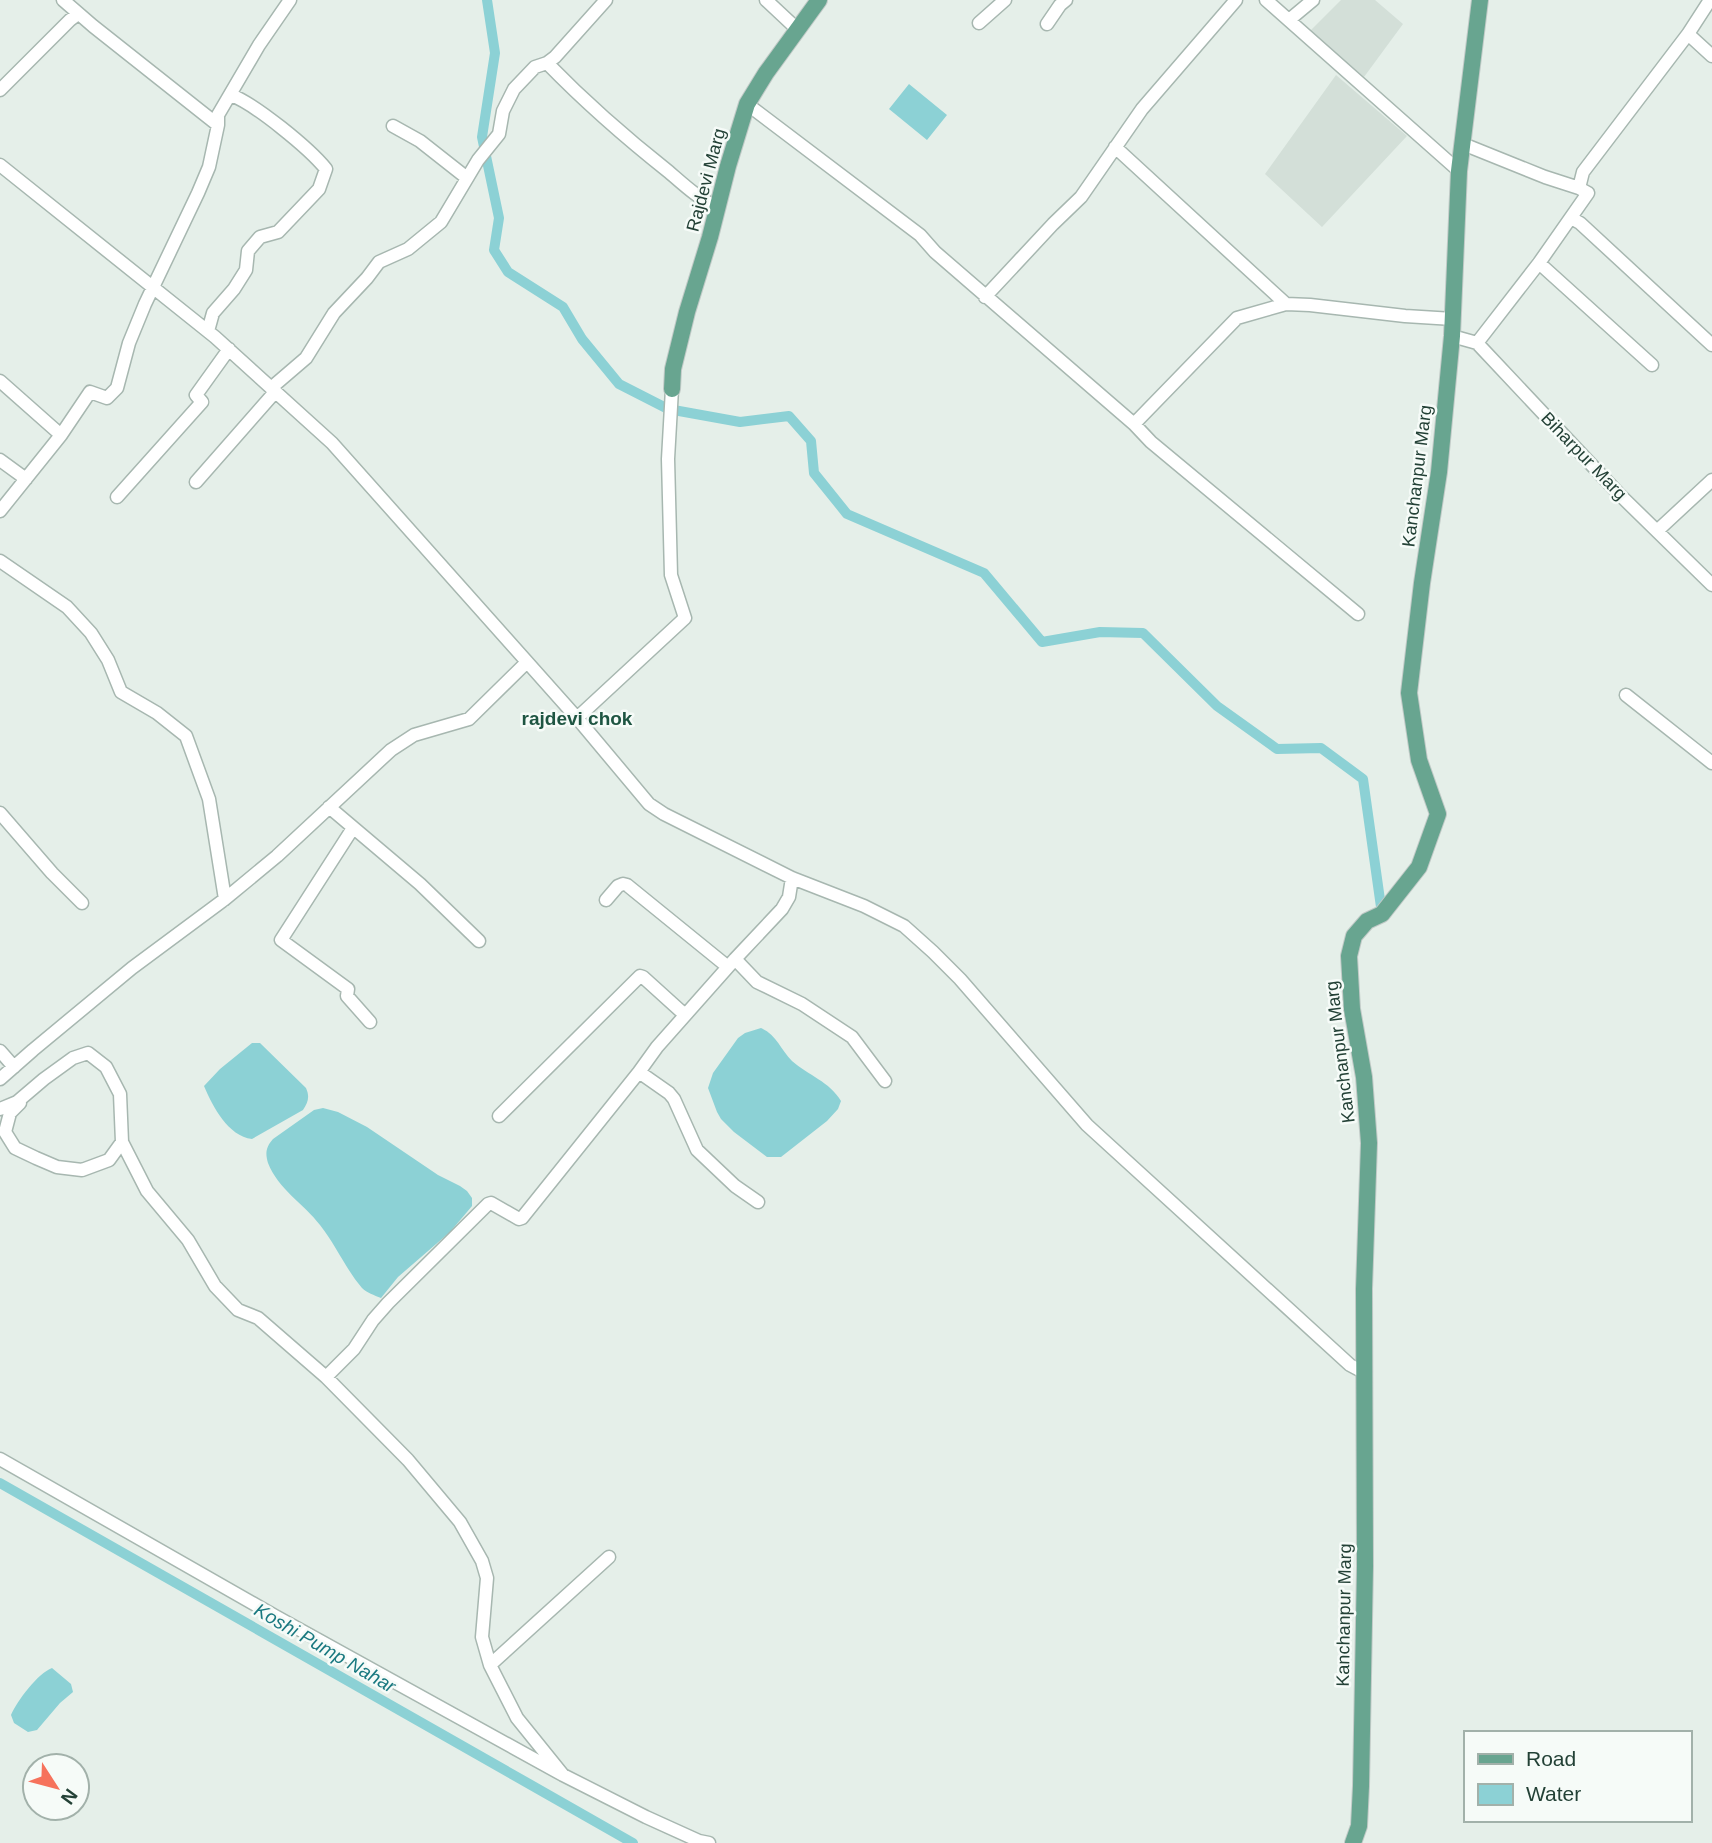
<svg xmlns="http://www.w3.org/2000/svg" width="1712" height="1843" font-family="Helvetica,sans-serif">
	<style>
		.built { fill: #d3dfd8 }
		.water { fill: #8cd1d5 }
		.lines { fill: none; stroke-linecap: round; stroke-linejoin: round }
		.canal { stroke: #8cd1d5; stroke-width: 10 }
		.minor-casing { stroke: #a7b7b0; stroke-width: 15 }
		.major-casing { stroke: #c1cac7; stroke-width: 18 }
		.minor { stroke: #fff; stroke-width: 12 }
		.major { stroke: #68a590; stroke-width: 16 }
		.labels { text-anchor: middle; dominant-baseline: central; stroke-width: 5; stroke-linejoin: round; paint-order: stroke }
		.street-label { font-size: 18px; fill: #234136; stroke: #f6fbf8 }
		.neighbourhood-label { font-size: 19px; font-weight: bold; fill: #1e5542; stroke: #f6fbf8 }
		.water-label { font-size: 19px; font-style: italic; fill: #1a7980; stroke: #f6fbf8 }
	</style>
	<rect width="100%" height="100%" fill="#e5efe9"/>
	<path class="built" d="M1341 0H1375L1403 24 1364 77 1310 31Z
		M1336 75 1407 136 1322 227 1265 174Z"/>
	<path class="water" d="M909 84 947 115 927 140 889 109Z
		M761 1028C776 1034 781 1050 792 1061 808 1075 830 1082 841 1101L838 1109 827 1121 781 1157H767L734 1132 721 1119 717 1112 708 1088 713 1073 738 1038 745 1033Z
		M252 1043H260L306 1088C310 1097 308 1102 303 1110L252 1139C228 1136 213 1107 204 1086L220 1069Z
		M323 1108 338 1112 367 1127 438 1175 460 1186 467 1191 472 1198V1206L467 1212 450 1232 398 1277 381 1298C374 1295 367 1293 362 1288 345 1268 336 1245 320 1225 304 1204 278 1189 268 1163 265 1153 266 1147 273 1139L314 1110Z
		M52 1668 71 1684 73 1692 60 1703 37 1730 28 1732 14 1723 11 1715C17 1701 38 1673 52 1668Z"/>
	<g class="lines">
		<path class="canal" d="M487 0 495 53 482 137 499 218 494 250 508 272 563 307 582 339 619 384 668 409 740 422 789 416 811 441 814 473 847 514 984 573 1042 642 1100 632 1143 633 1217 706 1277 749 1321 748 1363 779 1382 914
			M0 1483 633 1843"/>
		<defs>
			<path id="minor" d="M63 0 93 26 218 125
				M606 0 555 57 547 63C585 102 626 138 669 172 684 185 699 199 717 207
				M766 0 797 29
				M1266 0 1459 171
				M1289 20 1313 0
				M979 23 1005 0
				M1047 24 1060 5 1066 0
				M1688 34 1712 56
				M0 90 70 20 78 14
				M747 104 920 235 935 252 1134 424 1151 442 1358 614
				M393 126 420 141 467 178
				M1463 144 1545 177 1579 188
				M1115 147 1286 304
				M0 165 215 337 332 443 577 718 649 804 664 814 792 878 864 906 904 926 933 952 960 979 1087 1125 1350 1365 1365 1373
				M1571 218 1580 223 1712 345
				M1539 263 1652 365
				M985 297 1053 224 1081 197 1142 109 1236 0
				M208 331 213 313 234 289 246 270 248 251 260 237 278 232 319 189 326 169C309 148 255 104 231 95
				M1452 336 1477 343 1618 493 1712 585
				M1477 343 1539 263 1588 193 1579 188 1583 172 1688 34 1710 0
				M0 381 61 435
				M271 388 306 358 334 313 367 278 379 262 408 249 441 222 478 160 499 134 503 111 514 89 535 67 547 63
				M1134 424 1237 318 1286 304 1310 305 1405 316 1453 319
				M0 460 26 479
				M196 482 275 392
				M117 497 202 402 196 395 229 349
				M0 511 61 435 90 392 107 398 117 388 129 343 145 304 198 193 209 167 218 125V115L259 45 290 0
				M1657 531 1712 480
				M0 561 67 607 91 633 108 660 121 692 157 713 186 736 209 799 225 899
				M1626 695 1712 763
				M577 718 685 618 671 575 668 459 672 389
				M329 807 420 884 479 941
				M0 813 52 873 82 903
				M353 828 281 940 348 989 347 996 370 1022
				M606 900 618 886 623 884 627 885 728 967
				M735 959 757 982 802 1004 852 1037 885 1081
				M0 1051 14 1067
				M639 1072 669 1093 674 1099 697 1150 735 1186 758 1202
				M0 1079 33 1050 132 968 225 899 277 856 391 750 414 735 469 719 527 662
				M20 1103 10 1113 5 1132 15 1148 36 1158 57 1167 82 1170 109 1160 122 1142
				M0 1109 17 1102 44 1079 73 1058 88 1053 106 1067 120 1094 122 1142 147 1191 188 1240 215 1286 238 1310 258 1318 326 1377 408 1460 460 1522 482 1561 487 1578 482 1637 490 1665 517 1718 563 1775
				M499 1116 640 976 643 977 685 1015
				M326 1377 354 1349 373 1320 388 1303 488 1204 491 1203 519 1219 522 1218 639 1072 657 1047 735 959 782 909 789 897 792 878
				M0 1459 275 1616 563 1775 646 1817 699 1841 709 1843
				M490 1665 609 1557"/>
			<path id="major" d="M672 389 673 369 687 312 710 237 728 166 747 104 766 73 819 0
				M1353 1843 1359 1826 1361 1786 1365 1566 1364 1289 1369 1143 1364 1077 1352 1009 1349 956 1354 936 1367 921 1382 914 1419 867 1438 814 1419 760 1409 693 1422 583 1439 472 1452 336 1459 171 1480 0"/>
		</defs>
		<use href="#minor" class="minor-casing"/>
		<use href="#major" class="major-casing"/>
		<use href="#minor" class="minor"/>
		<use href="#major" class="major"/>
	</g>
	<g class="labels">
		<g class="street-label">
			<text transform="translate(706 180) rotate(-75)">Rajdevi Marg</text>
			<text transform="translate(1584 456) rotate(46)">Biharpur Marg</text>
			<text transform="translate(1417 476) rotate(-83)">Kanchanpur Marg</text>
			<text transform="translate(1340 1052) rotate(-97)">Kanchanpur Marg</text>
			<text transform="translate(1344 1615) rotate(-89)">Kanchanpur Marg</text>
		</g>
		<g class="neighbourhood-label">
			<text x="577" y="718">rajdevi chok</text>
		</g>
		<g class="water-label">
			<text transform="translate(325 1648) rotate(30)">Koshi Pump Nahar</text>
		</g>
	</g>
	<rect x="1464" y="1731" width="228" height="91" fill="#f6fbf8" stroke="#a2b1aa" stroke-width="2"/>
	<rect x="1478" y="1754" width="35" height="10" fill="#68a590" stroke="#a2b1aa" stroke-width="2"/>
	<text x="1526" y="1766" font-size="21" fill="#234136">Road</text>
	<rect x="1478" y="1784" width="35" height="21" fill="#8cd1d5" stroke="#a2b1aa" stroke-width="2"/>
	<text x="1526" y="1801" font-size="21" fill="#234136">Water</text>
	<g transform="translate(56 1787) rotate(126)"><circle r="33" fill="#f6fbf8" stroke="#a2b1aa" stroke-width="2"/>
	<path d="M0-5L12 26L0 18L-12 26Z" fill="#f6725c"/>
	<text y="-10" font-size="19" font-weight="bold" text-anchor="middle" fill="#234136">N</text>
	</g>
</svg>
